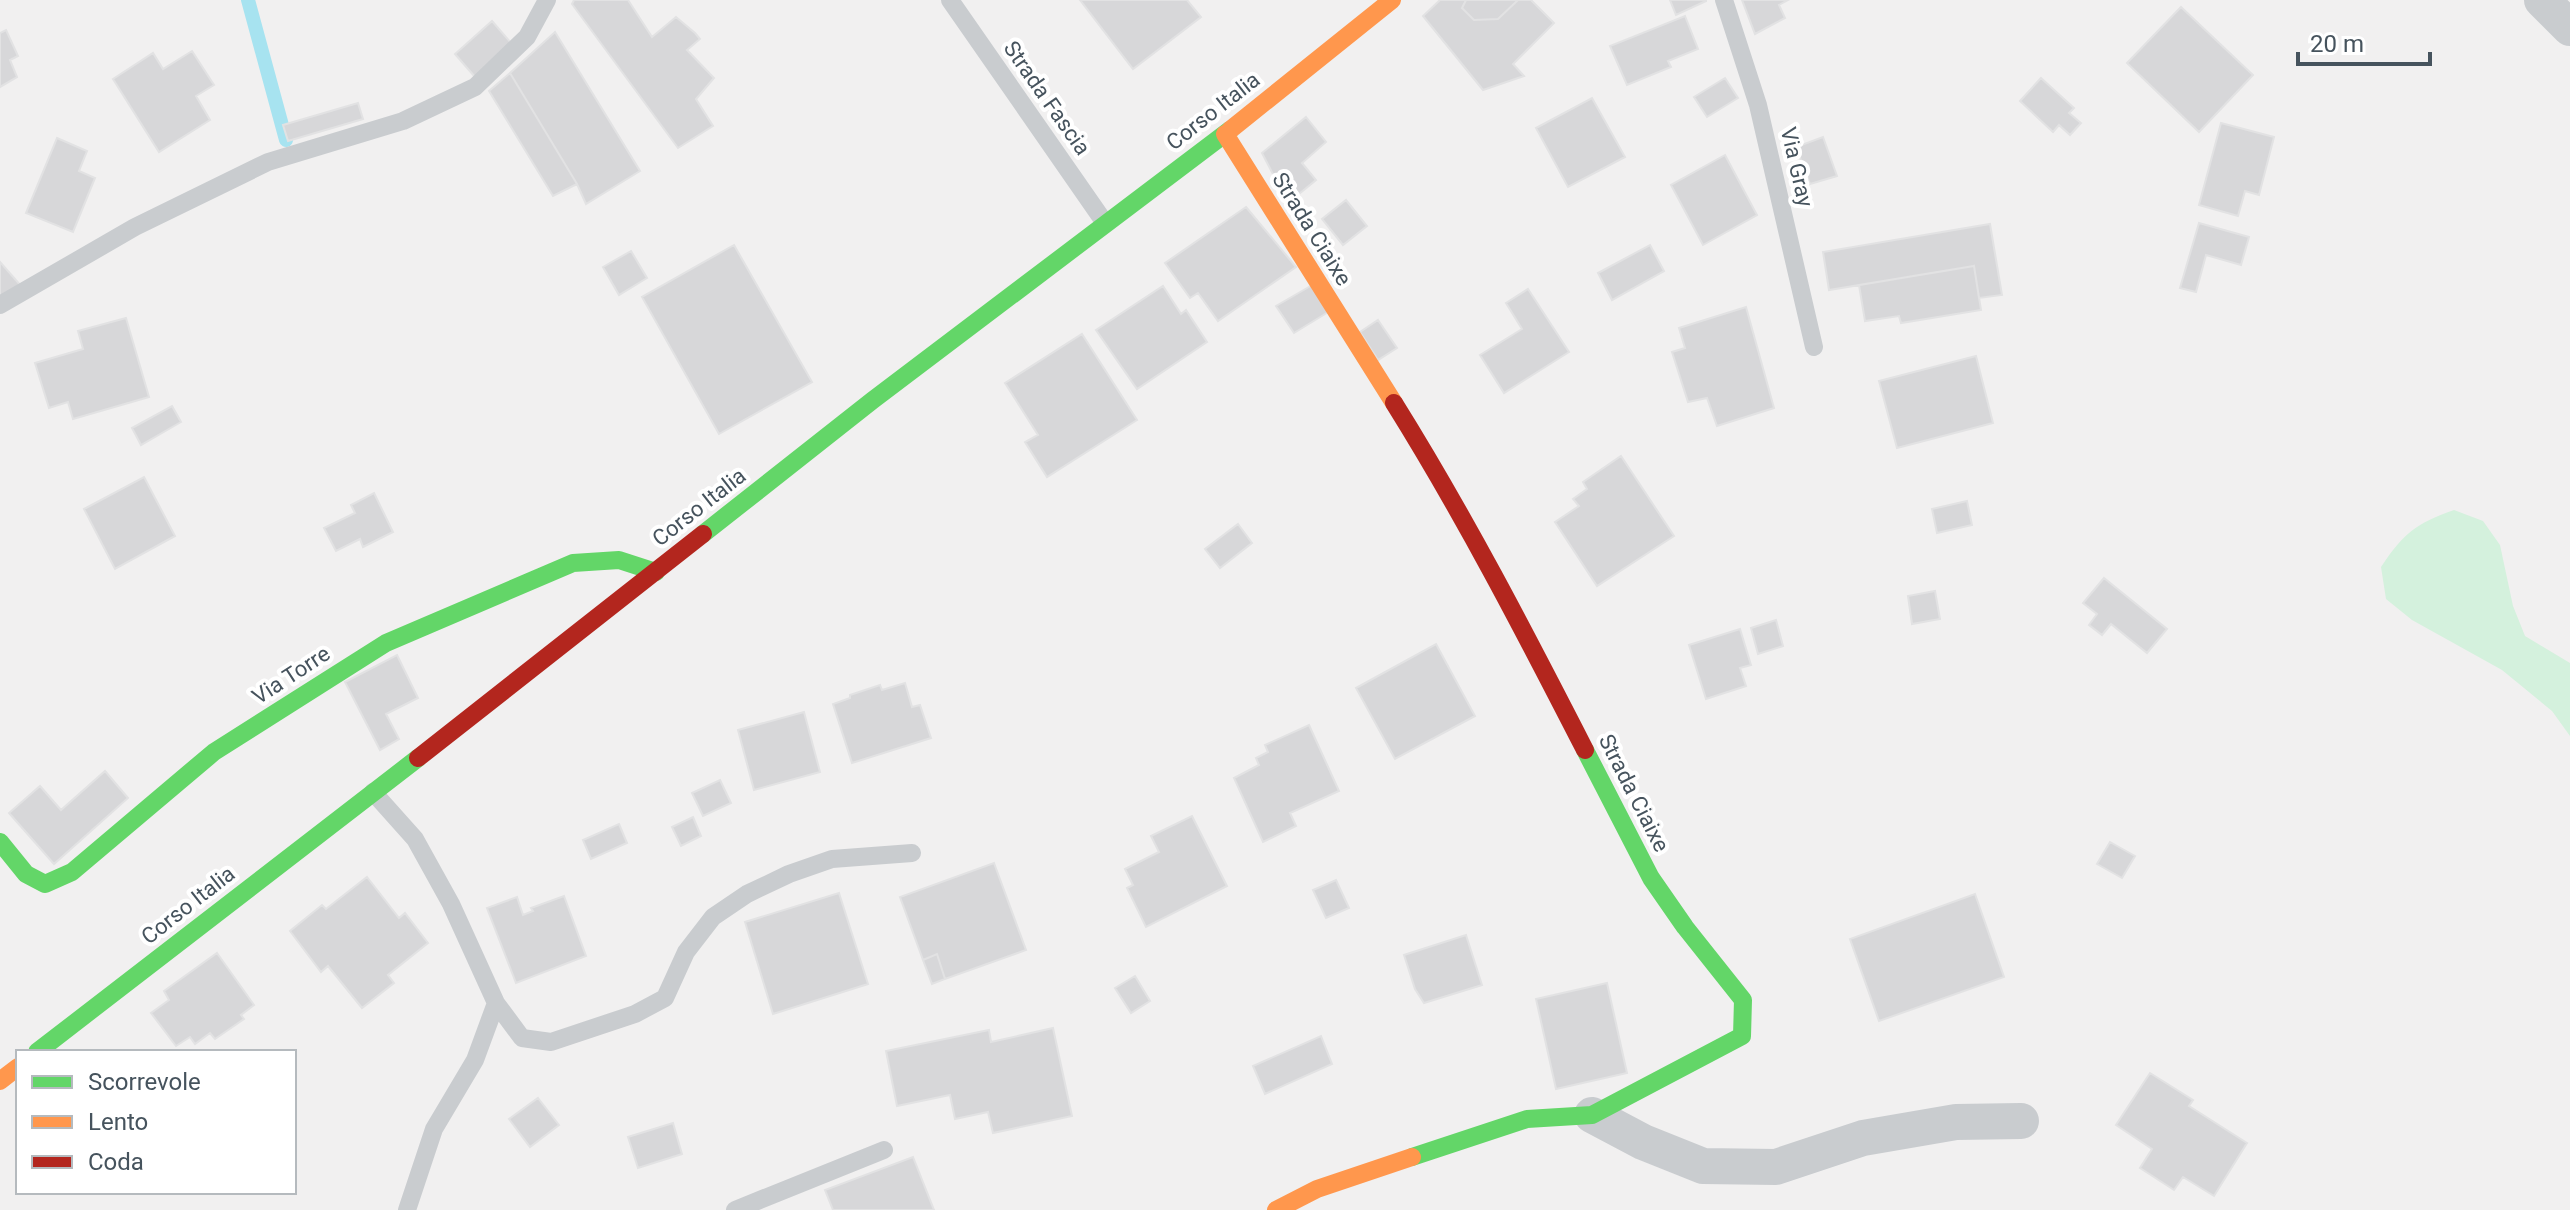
<svg xmlns="http://www.w3.org/2000/svg" width="2570" height="1210" font-family="Roboto,sans-serif">
	<style>
		.green { fill: #d4f1dd }
		.lines { fill: none; stroke-linecap: round; stroke-linejoin: round }
		.stream { stroke: #a7e3f0; stroke-width: 14 }
		.building { fill: #d7d7d9; stroke: #e2e2e3; stroke-width: 2 }
		.lane { stroke: #c9cccf; stroke-width: 18 }
		.street { stroke: #c9cccf; stroke-width: 36 }
		.fast { stroke: #63d668; stroke-width: 18 }
		.slow { stroke: #ff974d; stroke-width: 18 }
		.jam { stroke: #b3261e; stroke-width: 18 }
		.labels { text-anchor: middle; dominant-baseline: central; stroke-width: 8; stroke-linejoin: round; paint-order: stroke }
		.street-label { font-size: 22px; fill: #46535d; stroke: #fff }
	</style>
	<rect width="100%" height="100%" fill="#f1f0f0"/>
	<path class="green" d="M2454 510 2483 521 2500 545 2513 606 2525 636 2570 663V736L2552 711 2502 670 2412 620 2386 599 2381 567C2404 533 2415 524 2454 510Z"/>
	<g class="lines">
		<path class="stream" d="M248 0 286 140"/>
	</g>
	<path class="building" d="M574 0H628L652 37 676 17 695 33 700 39 687 50 714 78 696 99 713 126 678 148 572 4Z
		M1080 0H1187L1201 17 1133 69Z
		M1440 0H1466L1462 8 1474 20 1498 19 1518 0H1531L1554 23 1513 64 1524 76 1483 90 1423 16Z
		M1466 0H1518L1498 19 1474 20 1462 8Z
		M1670 0H1706V1L1676 15Z
		M1742 0H1788L1779 5 1785 18 1755 34Z
		M2181 7 2253 75 2199 132 2127 63Z
		M1685 16 1698 49 1668 61 1671 67 1627 85 1610 46Z
		M492 21 512 44 475 77 455 54Z
		M6 30 18 56 10 60 17 77 0 87V33Z
		M555 32 640 171 586 204 577 184 510 73Z
		M192 51 214 85 196 96 210 120 159 152 113 79 153 53 163 69Z
		M510 73 577 184 553 196 489 91Z
		M1725 78 1738 98 1707 117 1694 97Z
		M2041 78 2074 108 2069 113 2081 123 2070 135 2059 125 2053 132 2020 101Z
		M1592 98 1625 157 1568 187 1536 128Z
		M358 103 363 119 288 141 283 125Z
		M1306 117 1326 142 1302 163 1316 180 1288 203 1262 153Z
		M2221 123 2274 137 2259 195 2245 191 2238 216 2199 205Z
		M1823 137 1837 176 1810 184 1796 147Z
		M57 138 87 151 79 171 95 178 73 232 26 213Z
		M1725 155 1757 215 1703 245 1671 185Z
		M1346 200 1367 226 1343 245 1322 219Z
		M1246 207 1296 267 1218 321 1198 293 1190 298 1165 263Z
		M2199 223 2249 237 2241 265 2206 255 2196 292 2180 288Z
		M1990 224 2002 295 1979 298 1974 266 1829 290 1823 252Z
		M734 245 812 382 719 434 642 297Z
		M1650 245 1664 271 1612 300 1598 273Z
		M631 251 647 278 619 295 603 267Z
		M0 262 22 287 0 299Z
		M1974 266 1981 310 1901 323 1899 316 1865 321 1859 285Z
		M1314 284 1330 311 1294 333 1276 306Z
		M1163 286 1181 314 1186 310 1207 342 1137 389 1096 330Z
		M1528 289 1569 352 1504 393 1480 355 1522 329 1506 303Z
		M1746 307 1774 408 1717 426 1707 398 1688 402 1672 352 1685 348 1679 328Z
		M126 318 149 397 73 419 68 402 49 408 35 363 83 349 78 331Z
		M1378 320 1397 348 1378 360 1360 332Z
		M1082 334 1137 420 1047 477 1025 442 1038 435 1005 383Z
		M1976 356 1993 423 1897 448 1879 381Z
		M172 406 181 422 141 445 132 428Z
		M1621 456 1674 536 1597 586 1555 522 1579 506 1573 499 1587 489 1583 482Z
		M144 477 175 536 115 569 84 509Z
		M374 493 393 532 363 547 360 539 336 551 324 528 355 513 351 505Z
		M1967 501 1972 525 1937 533 1932 509Z
		M1238 524 1252 543 1220 568 1205 549Z
		M2104 578 2167 629 2147 653 2111 624 2102 635 2089 625 2097 614 2083 603Z
		M1935 591 1940 619 1912 624 1908 596Z
		M1776 620 1783 646 1758 654 1751 628Z
		M1740 629 1751 665 1740 668 1746 686 1706 699 1689 645Z
		M1436 644 1475 716 1395 759 1356 688Z
		M397 655 418 698 386 714 399 739 380 750 345 682Z
		M905 683 912 707 920 705 931 738 852 763 833 704 850 698V695L880 685 882 690Z
		M804 712 820 772 754 790 738 730Z
		M1309 725 1339 791 1290 813 1296 826 1263 842 1234 778 1259 765 1256 758 1268 752 1265 745Z
		M105 771 128 798 54 864 9 813 40 786 61 810Z
		M720 780 731 803 703 816 692 793Z
		M1192 816 1227 886 1146 927 1127 888 1133 885 1125 869 1159 852 1151 836Z
		M693 817 701 836 681 846 672 827Z
		M619 824 627 843 591 859 583 840Z
		M2110 842 2135 856 2122 878 2097 864Z
		M994 863 1026 950 945 979 937 954 923 960 900 897Z
		M367 877 399 918 405 913 428 943 388 975 394 983 362 1008 328 966 321 972 290 931 322 905 326 909Z
		M1336 880 1349 908 1326 918 1313 890Z
		M839 893 868 984 773 1014 745 922Z
		M1975 894 2004 977 1879 1021 1850 939Z
		M564 896 586 956 516 983 487 908 517 897 523 915 533 911 531 908Z
		M1466 935 1482 985 1424 1003 1415 989 1404 955Z
		M217 953 254 1005 241 1015 244 1019 215 1039 210 1033 195 1044 190 1037 176 1046 151 1013 169 1000 164 991Z
		M937 954 945 979 932 984 923 960Z
		M1135 976 1150 1001 1131 1013 1115 988Z
		M1607 983 1627 1073 1556 1089 1536 999Z
		M1053 1028 1072 1116 993 1133 988 1112 955 1119 950 1095 897 1106 886 1051 989 1030 991 1042Z
		M1321 1036 1332 1064 1265 1094 1253 1066Z
		M2150 1073 2193 1100 2189 1106 2247 1143 2214 1196 2183 1177 2174 1190 2140 1168 2152 1149 2116 1125Z
		M538 1098 559 1125 530 1147 509 1119Z
		M673 1123 682 1154 638 1168 628 1137Z
		M913 1157 934 1210H833L825 1190Z"/>
	<g class="lines">
		<path class="lane" d="M950 0 1105 223
			M1724 0 1758 105 1814 347
			M0 305 135 227 268 162 403 121 475 87 527 37 547 0
			M373 792 415 839 451 904 496 1003 522 1038 551 1042 635 1014 665 998 686 952 713 917 747 894 789 874 832 859 912 853
			M407 1210 434 1129 475 1060 496 1003
			M735 1210 884 1150"/>
		<path class="street" d="M2542 0 2570 28
			M1592 1115 1643 1142 1703 1166 1776 1167 1863 1138 1956 1122 2021 1121"/>
		<path class="fast" d="M703 534 873 400 1230 130
			M0 842 26 874 45 884 72 872 214 752 386 643 573 563 619 560 656 572
			M37 1052 418 758
			M1412 1157 1527 1119 1592 1115 1742 1036 1743 1000 1685 927 1651 878 1585 750"/>
		<path class="slow" d="M1230 130 1392 0
			M1225 134 1394 403
			M0 1081 18 1067
			M1276 1210 1317 1189 1412 1157"/>
		<path class="jam" d="M1394 403C1464 515 1525 633 1585 750
			M418 758 703 534"/>
	</g>
	<g class="labels">
		<g class="street-label">
			<text transform="translate(1047 98) rotate(55)">Strada Fascia</text>
			<text transform="translate(1213 111) rotate(-38)">Corso Italia</text>
			<text transform="translate(1797 167) rotate(77)">Via Gray</text>
			<text transform="translate(1312 229) rotate(58)">Strada Ciaixe</text>
			<text transform="translate(699 507) rotate(-38)">Corso Italia</text>
			<text transform="translate(291 675) rotate(-33)">Via Torre</text>
			<text transform="translate(1634 793) rotate(63)">Strada Ciaixe</text>
			<text transform="translate(188 905) rotate(-38)">Corso Italia</text>
		</g>
	</g>
	<rect x="16" y="1050" width="280" height="144" fill="#ffffff" stroke="#b5babe" stroke-width="2"/>
	<rect x="32" y="1076" width="40" height="12" fill="#63d668" stroke="#b5babe" stroke-width="2"/>
	<text x="88" y="1090" font-size="24" fill="#46535d">Scorrevole</text>
	<rect x="32" y="1116" width="40" height="12" fill="#ff974d" stroke="#b5babe" stroke-width="2"/>
	<text x="88" y="1130" font-size="24" fill="#46535d">Lento</text>
	<rect x="32" y="1156" width="40" height="12" fill="#b3261e" stroke="#b5babe" stroke-width="2"/>
	<text x="88" y="1170" font-size="24" fill="#46535d">Coda</text>
	<path d="M2298 52v12h132v-12" fill="none" stroke="#46535d" stroke-width="4"/>
	<text x="2310" y="52" font-size="24" fill="#46535d" stroke="#ffffff" stroke-width="6" paint-order="stroke">20 m</text>
</svg>
